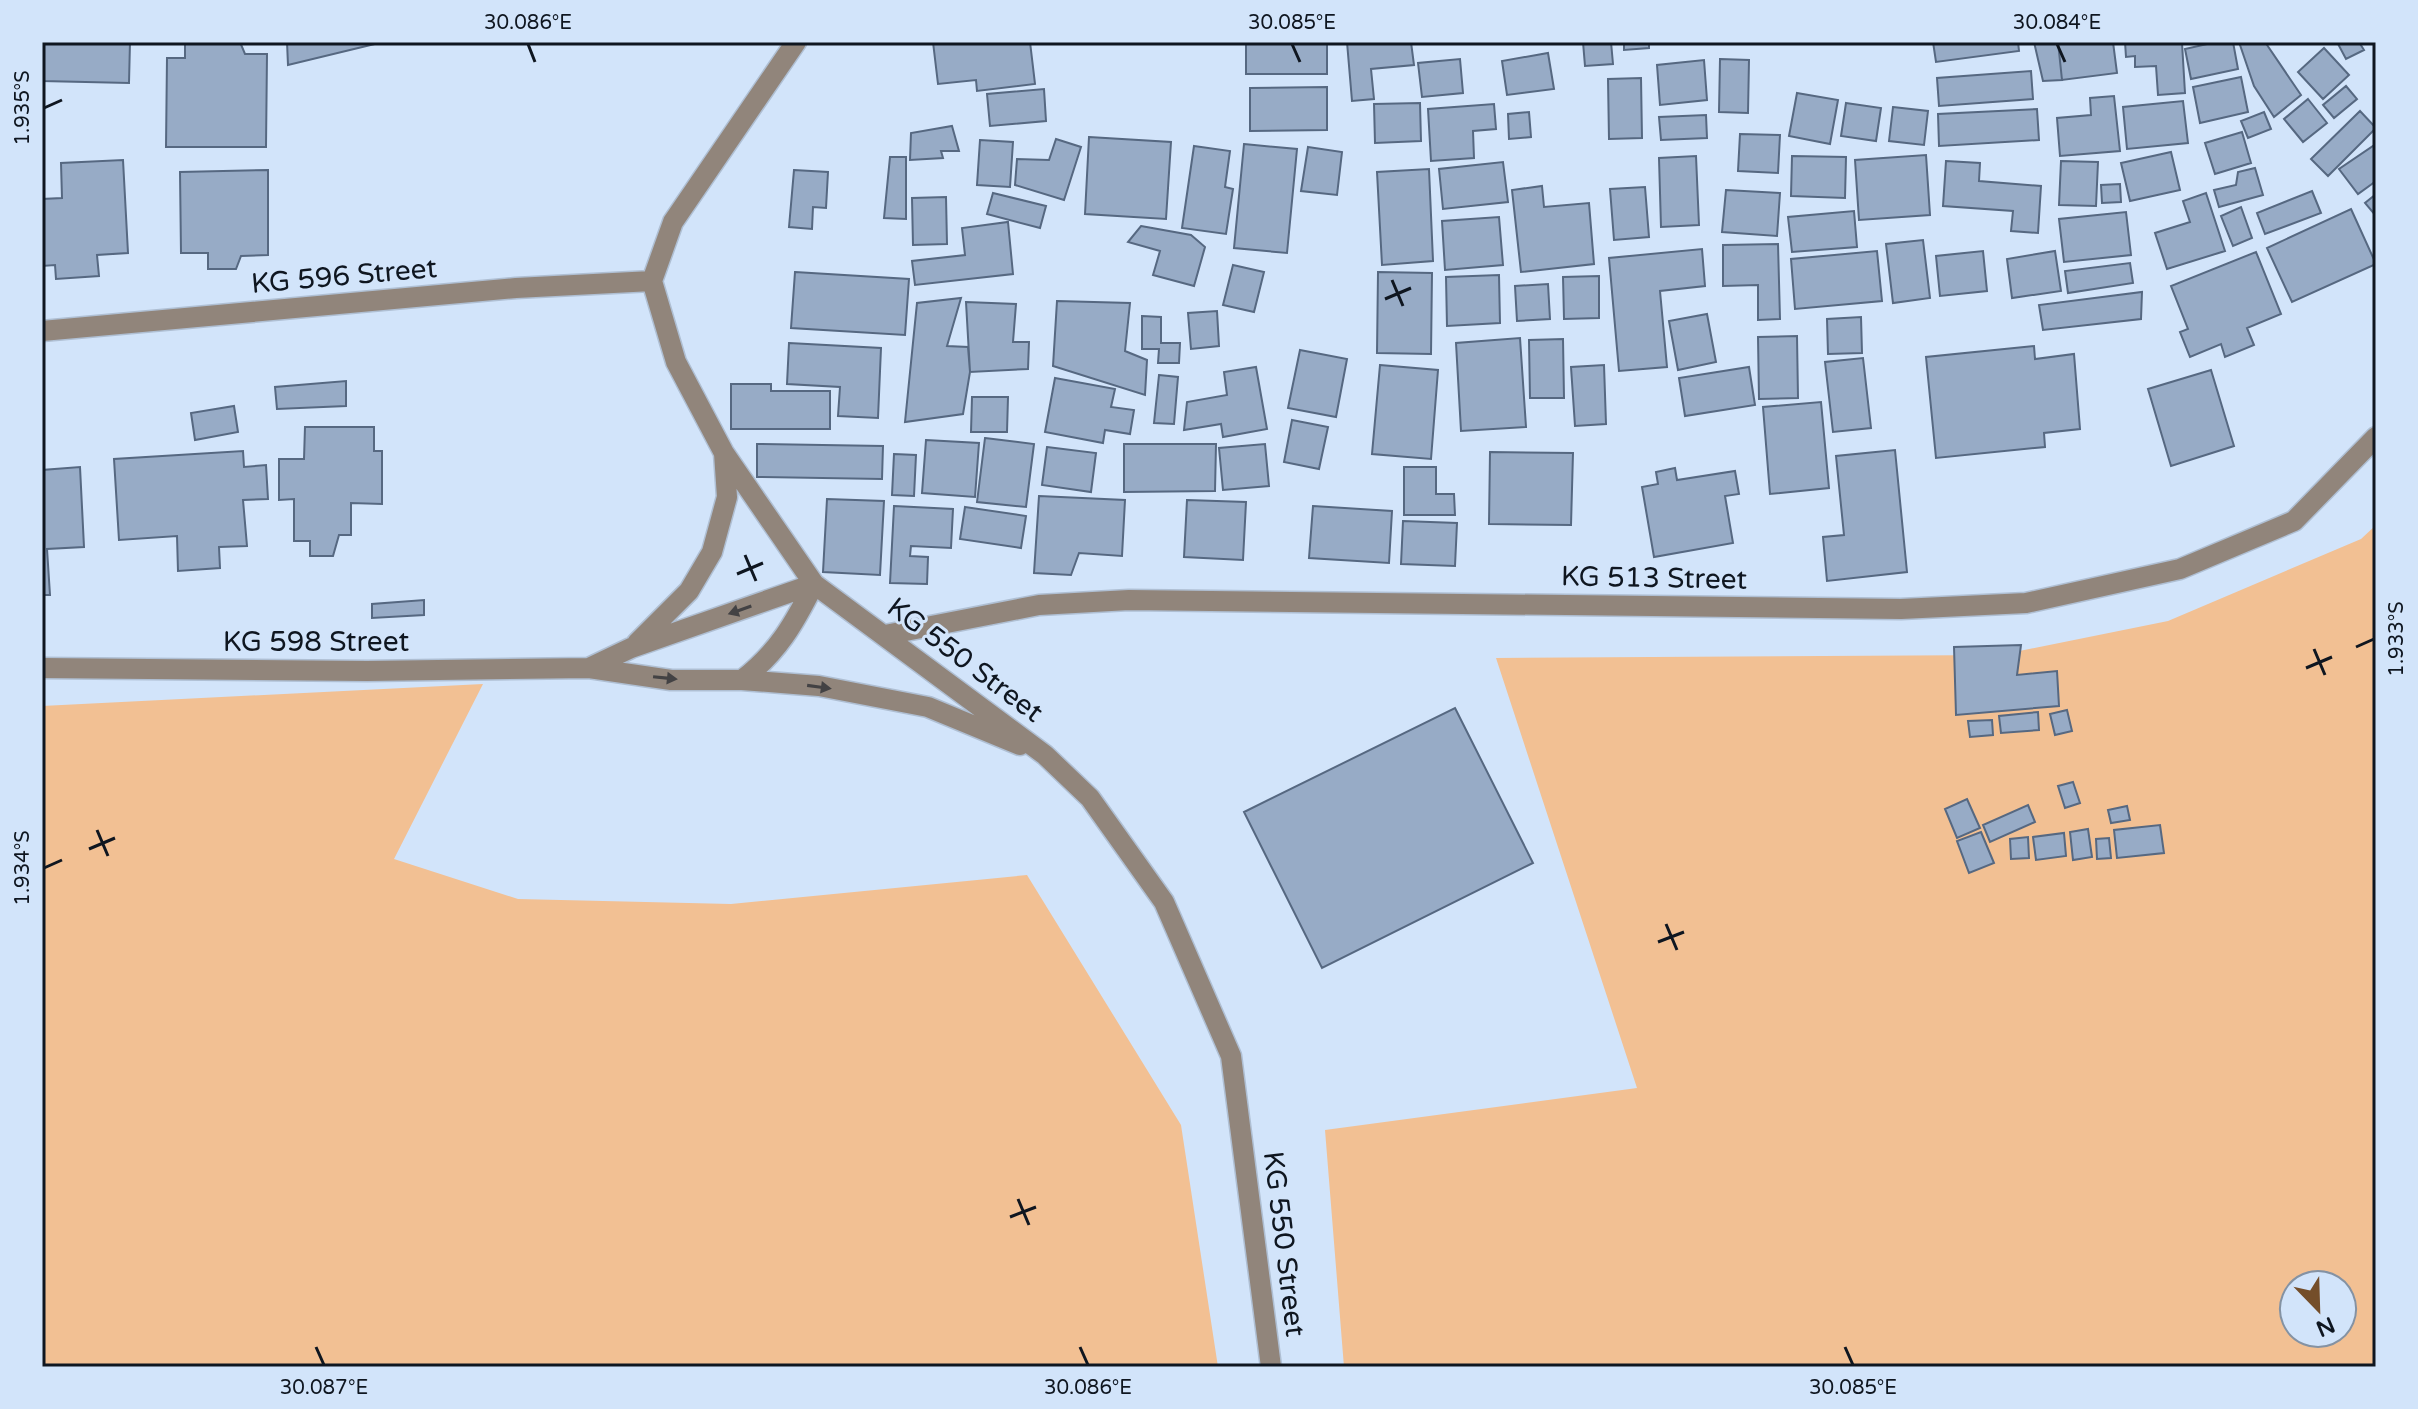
<svg xmlns="http://www.w3.org/2000/svg" width="2418" height="1409" font-family="'Varela Round',sans-serif">
	<style>
		.green { fill: #f2c093; fill-rule: evenodd }
		.building { fill: #97abc6; stroke: #566881; stroke-width: 2 }
		.lines { fill: none; stroke-linecap: round; stroke-linejoin: round }
		.minor-casing { stroke: #afbfd3; stroke-width: 23 }
		.minor { stroke: #91857b; stroke-width: 20 }
		.oneway { fill: #434244 }
		.ticks { fill: none; stroke: #0f1620; stroke-width: 3 }
		.labels { text-anchor: middle; dominant-baseline: central; stroke-width: 6; stroke-linejoin: round; paint-order: stroke }
		.street-label { font-size: 28px; fill: #0f1620; stroke: #d2e4fa }
		.neatline { fill: none; stroke: #0f1620; stroke-width: 3 }
		.ticks-label { font-size: 20px; text-anchor: middle; fill: #0f1620 }
	</style>
	<rect width="100%" height="100%" fill="#d2e4fa"/>
	<path class="green" d="M2376 525V1367H1344L1325 1130 1637 1088 1496 658 2000 655 2168 621 2361 539ZM2294 1285H2342V1333H2294Z
		M483 684 394 859 518 899 731 904 1027 875 1181 1125 1218 1367H42V706Z"/>
	<path class="building" d="M42 42H130L129 83 42 81Z
		M185 42H240L245 54H267L266 147H166L167 58H185Z
		M287 42H383L288 65Z
		M933 42H1030L1035 84 977 91 976 80 938 84Z
		M1246 42H1327V74H1246Z
		M1347 42H1411L1414 65 1371 69 1374 99 1352 101Z
		M1583 42H1611L1613 64 1585 66Z
		M1624 42H1649V48L1624 50Z
		M1933 42H2018L2019 51 1936 62Z
		M2034 42H2058L2062 80 2043 81Z
		M2058 42H2113L2117 73 2062 80Z
		M2125 42 2182 43 2185 93 2158 95 2156 66 2135 67V56L2126 57Z
		M2216 42H2233L2238 69 2191 79 2185 49Z
		M2239 42H2265L2301 95 2274 117 2254 86Z
		M2337 42H2359L2364 50 2346 59Z
		M2324 48 2349 75 2323 99 2298 72Z
		M1548 53 1554 89 1507 95 1502 61Z
		M1460 59 1463 93 1422 97 1418 63Z
		M1720 59 1749 60 1748 113 1719 112Z
		M1704 60 1707 100 1660 105 1657 65Z
		M2031 71 2033 99 1939 106 1937 78Z
		M2241 77 2248 112 2200 123 2193 87Z
		M1641 78 1642 138 1609 139 1608 79Z
		M2346 86 2357 99 2334 118 2323 105Z
		M1327 87V130L1250 131V88Z
		M1044 89 1046 121 990 126 987 94Z
		M1797 93 1838 100 1830 144 1789 136Z
		M2114 96 2120 151 2060 156 2057 118 2091 115 2090 98Z
		M2308 99 2327 123 2303 142 2284 119Z
		M2183 101 2188 143 2127 149 2123 107Z
		M1420 103 1421 141 1375 143 1374 104Z
		M1846 103 1881 108 1876 141 1841 136Z
		M1494 104 1496 129 1473 131 1474 158 1431 161 1428 109Z
		M1893 107 1928 111 1924 145 1889 141Z
		M2037 109 2039 140 1939 146 1938 114Z
		M2360 111 2376 128 2328 176 2311 159Z
		M1529 112 1531 137 1509 139 1508 114Z
		M2264 112 2271 129 2248 138 2241 121Z
		M1706 115 1707 138 1661 140 1659 117Z
		M952 126 959 151H941L943 158 910 160 911 133Z
		M2242 132 2251 163 2215 174 2205 143Z
		M1740 134 1780 135 1778 173 1738 171Z
		M1089 137 1171 142 1166 219 1085 214Z
		M1056 139 1081 147 1064 200 1015 185 1017 159 1049 160Z
		M980 140 1013 142 1010 187 977 185Z
		M1244 144 1297 149 1287 253 1234 248Z
		M2376 144V181L2358 194 2339 169Z
		M1194 146 1230 151 1225 187 1233 189 1226 234 1182 228Z
		M1308 147 1342 152 1337 195 1301 191Z
		M2171 152 2180 190 2130 201 2121 163Z
		M1926 155 1930 215 1859 220 1855 160Z
		M1696 156 1699 225 1661 227 1659 158Z
		M1792 156 1846 157 1845 198 1791 196Z
		M890 157H906V219L884 218Z
		M123 160 128 253 97 255 99 276 56 279 55 265 42 266V199L62 198 61 163Z
		M1946 161 1980 163 1979 181 2041 186 2038 233 2011 231 2013 211 1943 206Z
		M2061 161 2098 162 2096 206 2059 205Z
		M1503 162 1508 202 1443 209 1439 169Z
		M2255 168 2263 195 2219 207 2214 190 2236 185 2238 172Z
		M1429 169 1433 261 1382 265 1377 172Z
		M268 170V255L241 256 236 269H208V253H181L180 172Z
		M794 170 828 172 826 208 813 207 812 229 789 227Z
		M2120 184 2121 202 2102 203 2101 185Z
		M1542 186 1544 207 1589 203 1594 264 1521 272 1512 190Z
		M1645 187 1649 237 1614 240 1610 189Z
		M1726 190 1780 193 1777 236 1722 232Z
		M2312 191 2321 213 2265 234 2257 213Z
		M993 193 1046 206 1040 228 987 214Z
		M2206 193 2225 251 2167 269 2155 233 2190 222 2183 201Z
		M2376 194V216L2365 203Z
		M946 197 947 244 913 245 912 198Z
		M2241 207 2252 238 2233 246 2221 216Z
		M2351 209 2376 264 2292 302 2267 248Z
		M1854 211 1857 247 1792 252 1788 217Z
		M2126 212 2131 255 2064 262 2059 219Z
		M1499 217 1503 265 1445 270 1442 221Z
		M1008 222 1013 274 915 285 912 261 965 255 962 228Z
		M1141 226 1191 235 1205 247 1194 286 1153 275 1160 251 1128 242Z
		M1923 240 1930 298 1893 303 1886 244Z
		M1778 244 1780 319 1758 320V285L1723 286V245Z
		M1702 249 1705 286 1660 291 1667 367 1619 371 1609 258Z
		M1877 251 1882 301 1795 309 1791 259Z
		M1983 251 1987 291 1940 296 1936 256Z
		M2055 251 2061 291 2012 298 2007 259Z
		M2256 252 2281 314 2247 328 2254 345 2225 357 2221 344 2190 357 2180 332 2188 329 2171 286Z
		M2130 263 2133 283 2068 293 2065 271Z
		M1233 265 1264 272 1254 312 1223 305Z
		M795 272 909 279 905 335 791 328Z
		M1378 272 1432 273 1431 354 1377 353Z
		M1499 275 1500 323 1447 326 1446 277Z
		M1599 276V318L1564 319 1563 277Z
		M1548 284 1550 319 1517 321 1515 286Z
		M2142 292 2141 319 2043 330 2039 305Z
		M961 298 947 346 968 347 970 372 963 414 905 422 917 303Z
		M1057 301 1130 303 1125 351 1147 360 1145 395 1053 366Z
		M966 302 1016 304 1013 342H1029L1028 369 970 372Z
		M1217 311 1219 346 1191 349 1188 313Z
		M1707 314 1716 362 1678 370 1669 321Z
		M1142 316 1161 317V343H1180L1179 363H1158L1159 349H1142Z
		M1861 317 1862 353 1828 354 1827 319Z
		M1797 336 1798 398 1759 399 1758 337Z
		M1520 338 1526 427 1461 431 1456 343Z
		M1563 339 1564 398H1530L1529 340Z
		M789 343 881 348 878 418 838 416 840 387 787 384Z
		M2034 346 2035 359 2074 354 2080 429 2044 433 2045 447 1936 458 1926 357Z
		M1300 350 1347 359 1336 417 1288 408Z
		M1863 358 1871 428 1833 432 1825 362Z
		M1380 365 1438 370 1431 459 1372 454Z
		M1604 365 1606 424 1575 426 1571 367Z
		M1256 367 1267 429 1223 437 1221 424 1184 430 1187 402 1227 395 1224 372Z
		M1749 367 1755 405 1685 416 1679 378Z
		M2211 370 2234 446 2171 466 2148 389Z
		M1159 375 1178 377 1174 424 1154 423Z
		M1055 378 1115 389 1111 407 1134 410 1130 434 1105 430 1103 443 1045 432Z
		M346 381V406L277 409 275 387Z
		M731 384H771V391H830V429H731Z
		M972 397H1008L1007 432H971Z
		M1821 402 1829 488 1770 494 1763 407Z
		M234 406 238 432 195 440 191 413Z
		M1292 420 1328 427 1319 469 1284 462Z
		M305 427H374V451H382V504L351 503V535H339L333 556H310V541H294V499L279 500V459H304Z
		M985 438 1034 444 1026 507 977 502Z
		M926 440 979 443 975 497 922 493Z
		M757 444 883 446 882 479 757 477Z
		M1124 444H1216L1215 491 1124 492Z
		M1265 444 1269 486 1223 490 1219 448Z
		M1047 447 1096 453 1091 492 1042 485Z
		M1895 450 1907 572 1827 581 1823 537 1844 535 1836 456Z
		M243 451 244 467 266 465 268 499 243 500 247 546 219 547 220 568 178 571 177 536 119 540 114 459Z
		M1490 452 1573 453 1571 525 1489 524Z
		M894 454 916 455 914 496 892 495Z
		M80 467 84 547 47 549 50 595H42V470Z
		M1404 467H1436V494H1454L1455 515H1404Z
		M1675 468 1677 480 1735 471 1739 494 1725 496 1733 543 1654 557 1642 487 1658 484 1656 472Z
		M1039 496 1125 500 1122 556 1079 553 1071 575 1034 573Z
		M827 499 884 501 880 575 823 572Z
		M1187 500 1246 502 1243 560 1184 557Z
		M894 506 953 509 951 548 911 546 910 556 928 557 927 584 890 583Z
		M1313 506 1392 511 1389 563 1309 558Z
		M965 507 1026 516 1021 548 960 539Z
		M1403 521 1457 523 1455 566 1401 564Z
		M424 600V615L372 618V604Z
		M2021 645 2017 675 2057 671 2059 706 1956 715 1954 647Z
		M1455 708 1533 863 1322 968 1244 812Z
		M2067 710 2072 731 2055 735 2050 714Z
		M2038 712 2039 730 2001 733 1999 716Z
		M1992 720 1993 735 1970 737 1968 721Z
		M2073 782 2080 803 2065 808 2058 786Z
		M1967 799 1980 828 1957 838 1945 809Z
		M2028 805 2035 822 1990 842 1983 825Z
		M2127 806 2130 820 2111 823 2108 810Z
		M2160 825 2164 853 2117 858 2114 830Z
		M2088 829 2092 857 2073 860 2070 832Z
		M1981 832 1994 863 1969 873 1957 841Z
		M2064 833 2066 856 2036 860 2033 837Z
		M2028 837 2029 858 2011 859 2010 839Z
		M2109 838 2111 858 2097 859 2096 839Z"/>
	<g class="lines">
		<defs>
			<path id="minor" d="M796 42 673 222 652 281 676 362 724 453 814 584 1045 755 1090 798 1164 902 1231 1056 1271 1367
				M42 331 516 288 652 281
				M885 635 1039 605 1129 600 1901 609 2026 603 2180 569 2294 521 2376 437
				M637 643 689 591 712 552 727 497 724 453
				M42 668 367 671 589 668 671 680H742L819 686 928 707 1020 745
				M589 668 631 648 814 584
				M742 680C778 652 794 624 814 584"/>
		</defs>
		<use href="#minor" class="minor-casing"/>
		<use href="#minor" class="minor"/>
	</g>
	<defs><path id="oneway-solid" d="M-6-.8H1V-3.2L6.5 0L1 3.2V.8H-6Z" transform="scale(2)"/></defs>
	<g class="oneway">
		<use href="#oneway-solid" transform="translate(740 610) rotate(161)"/>
		<use href="#oneway-solid" transform="translate(665 678) rotate(6)"/>
		<use href="#oneway-solid" transform="translate(819 687) rotate(8)"/>
	</g>
	<path class="ticks" d="M528 44 535 62M1292 44 1300 62M2057 44 2065 62M44 108 62 100M1392 280 1403 306M1385 299 1411 288M745 555 756 581M737 574 763 563M2356 647 2374 639M2314 649 2325 675M2306 668 2332 657M97 830 108 856M89 849 115 838M44 868 62 860M1666 924 1677 950M1658 942 1684 932M1018 1199 1029 1225M1010 1217 1036 1207M316 1347 324 1365M1080 1347 1088 1365M1845 1347 1853 1365"/>
	<g class="labels">
		<g class="street-label">
			<text transform="translate(344 276) rotate(-5)">KG 596 Street</text>
			<text transform="translate(1654 578) rotate(1)">KG 513 Street</text>
			<text x="316" y="642">KG 598 Street</text>
			<text transform="translate(965 660) rotate(37)">KG 550 Street</text>
			<text transform="translate(1284 1244) rotate(83)">KG 550 Street</text>
		</g>
	</g>
	<rect width="2418" height="1409" fill="none" stroke="#d2e4fa" stroke-width="88"/>
	<g transform="translate(2318 1309) rotate(157)"><circle r="38" fill="#d2e4fa" stroke="#8492a3" stroke-width="2"/>
	<path d="M0-6L14 30L0 20L-14 30Z" fill="#744e2a"/>
	<text y="-12" font-size="22" font-weight="bold" text-anchor="middle" fill="#0f1620">N</text>
	</g>
	<rect x="44" y="44" width="2330" height="1321" class="neatline"/>
	<g class="ticks-label">
		<text x="528" y="29">30.086°E</text>
		<text x="1292" y="29">30.085°E</text>
		<text x="2057" y="29">30.084°E</text>
		<text transform="translate(22 108) rotate(-90)" y="7">1.935°S</text>
		<text transform="translate(2396 639) rotate(-90)" y="7">1.933°S</text>
		<text transform="translate(22 868) rotate(-90)" y="7">1.934°S</text>
		<text x="324" y="1394">30.087°E</text>
		<text x="1088" y="1394">30.086°E</text>
		<text x="1853" y="1394">30.085°E</text>
	</g>
</svg>
